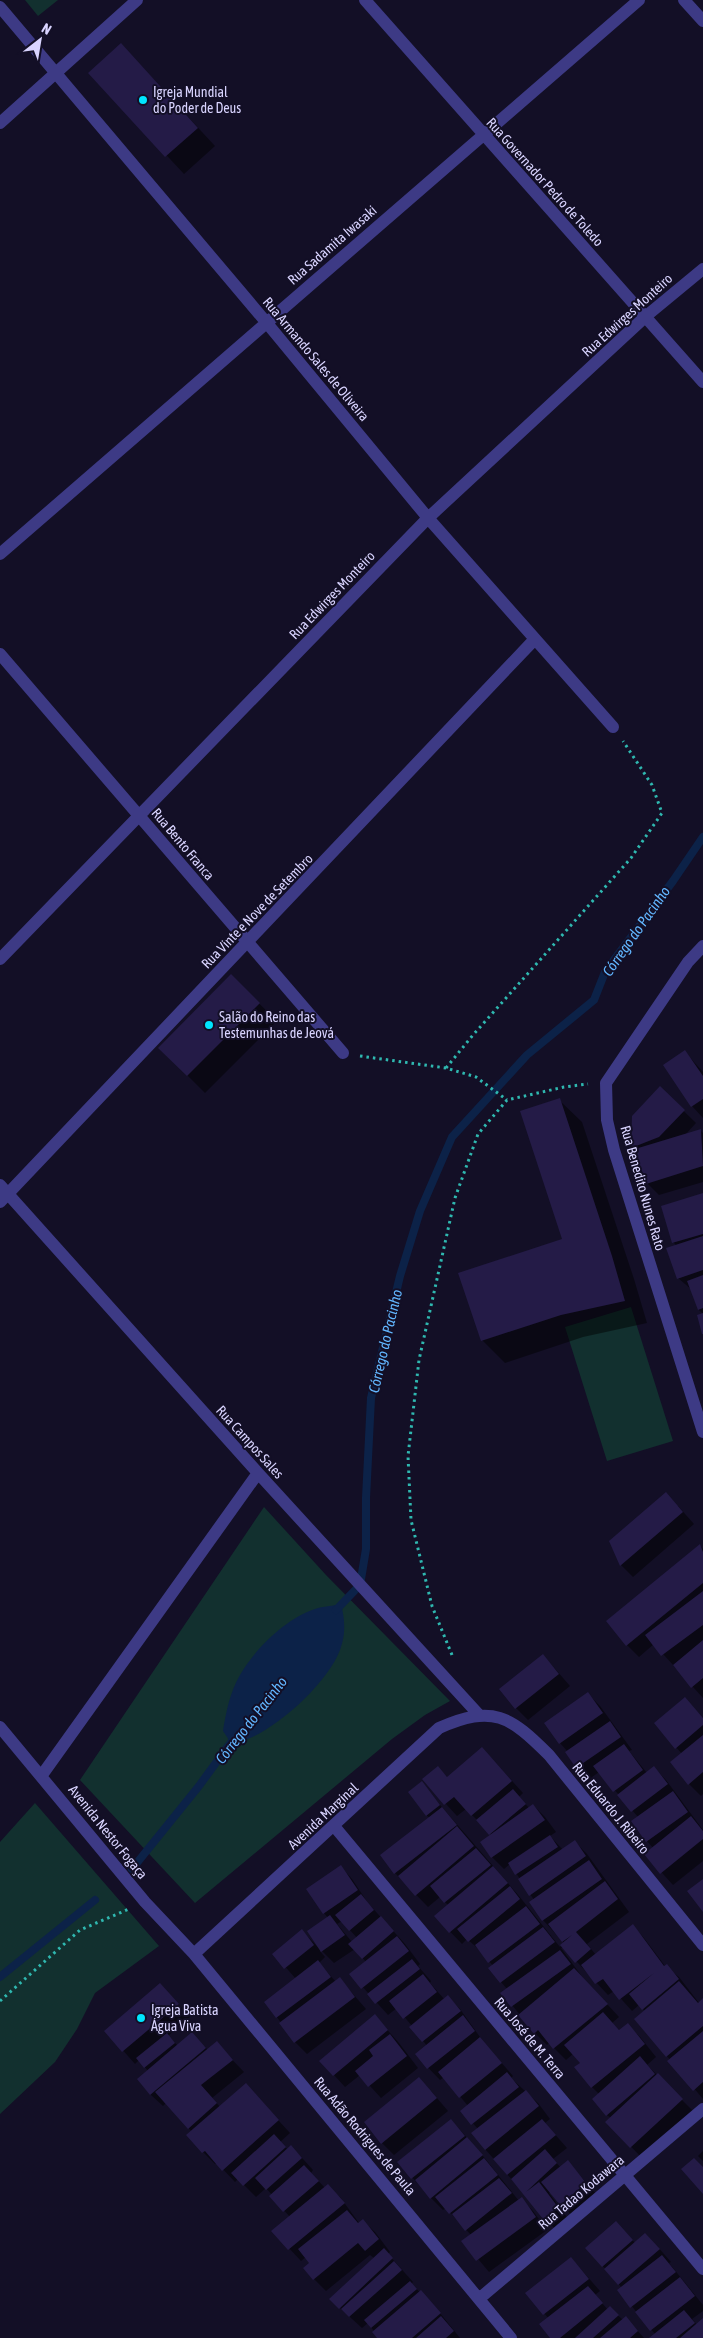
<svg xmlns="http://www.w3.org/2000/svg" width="703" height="2338" font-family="'Asap Condensed',sans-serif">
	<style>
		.green { fill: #12302f }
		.water { fill: #0c2248 }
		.shadow { fill: #0007; fill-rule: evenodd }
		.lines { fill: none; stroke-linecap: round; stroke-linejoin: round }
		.stream { stroke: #0c2248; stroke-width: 8 }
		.building { fill: #241b47 }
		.path { stroke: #2fb8b0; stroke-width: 3; stroke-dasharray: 2.5 4; stroke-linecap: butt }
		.minor { stroke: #3d3a85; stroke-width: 12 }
		.poi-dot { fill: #00e5ff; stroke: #130f26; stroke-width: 2 }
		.labels { text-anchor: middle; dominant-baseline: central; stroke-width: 4; stroke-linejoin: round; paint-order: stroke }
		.poi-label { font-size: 14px; fill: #d9d4ff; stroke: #130f26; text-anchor: start }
		.street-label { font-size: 14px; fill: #d9d4ff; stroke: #130f26 }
		.water-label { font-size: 15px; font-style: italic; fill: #62b6ff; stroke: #130f26 }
	</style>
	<rect width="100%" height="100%" fill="#130f26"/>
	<path class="green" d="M25 0H58L38 16Z
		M631 1307 673 1441 607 1461 565 1327Z
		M264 1507 326 1575 450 1701 425 1715 392 1739 195 1903 80 1780Z
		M35 1803 159 1946 95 1993 77 2029 55 2062 0 2114V1842Z"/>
	<path class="water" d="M341 1604C345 1620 346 1634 340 1650 328 1682 281 1725 250 1738 244 1741 237 1741 231 1743L223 1731C226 1712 230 1692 240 1675 255 1649 285 1619 315 1609 323 1606 333 1606 341 1604Z"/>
	<path class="shadow" d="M138 63 215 146 184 174 90 73Z
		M231 976 277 1021 205 1093 160 1048Z
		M685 1052 703 1072V1118L692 1106Z
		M660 1088 696 1123 684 1136 701 1131 703 1133V1182L659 1195 647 1183 637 1152 632 1147Z
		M559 1100 582 1122 634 1279 647 1323 583 1337 505 1363 482 1340 564 1239Z
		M703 1194V1314L699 1310 692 1290 678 1278 677 1246 673 1242Z
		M678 1506 694 1524 633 1577 621 1565 610 1542Z
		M700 1546 703 1549V1698L654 1644 639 1657 627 1645Z
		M543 1655 570 1686 528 1720 516 1708Z
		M588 1694 600 1706 632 1750 629 1751 647 1773 654 1768 666 1780 703 1830V1861L673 1885 645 1854 653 1848 647 1841 638 1817 599 1772 588 1780 576 1768 568 1752 560 1743Z
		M684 1698 703 1718V1794L701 1796 689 1784 682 1754 655 1723Z
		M494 1761 523 1793 519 1797 529 1808 533 1805 545 1817 556 1832 550 1836 563 1850 575 1842 587 1854 629 1912 587 1944 596 1955 633 1926 644 1938 665 1966 679 1977 699 2003 703 2000V2099L667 2056 645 2011 639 2005 632 2011 614 1991 608 1995 563 1947 561 1948 583 1978 619 2017 612 2023 620 2031 628 2025 640 2037 656 2057 647 2065 694 2112 643 2159 607 2122 611 2118 607 2115 599 2094 592 2087 582 2063 573 2054 566 2060 549 2043 547 2045 535 2033 502 1993 507 1989 490 1969 493 1966 482 1952 467 1939 462 1944 436 1917 449 1906 440 1897 428 1907 395 1873 430 1818 426 1815 421 1783 519 1896 560 1947 564 1943 543 1920 534 1900 510 1864 504 1869 492 1857 491 1835 484 1827 466 1809 457 1816 424 1780 438 1768 448 1778Z
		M341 1867 352 1879 368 1903 405 1944 420 1964 418 1966 431 1981 430 1983 445 2000 448 1997 460 2009 485 2044 513 2076 511 2078 538 2103 550 2119 545 2123 567 2148 553 2159 561 2168 568 2162 597 2195 572 2216 551 2192 549 2193 569 2220 556 2230 485 2149 478 2129 462 2111 468 2106 444 2077 440 2080 416 2055 427 2046 412 2026 397 2008 388 2015 351 1974 366 1962 355 1949 334 1963 321 1950 320 1951 325 1957 319 1963 336 1982 340 1979 366 2009 307 2054 295 2042 266 2002 296 1979 274 1954 302 1931 318 1947 328 1918 324 1913ZM342 1921 357 1938 352 1942 337 1924Z
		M172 1997 190 2017 168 2036 178 2046H204L208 2050 216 2043 244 2072 212 2098 220 2107 246 2085 290 2133 280 2142 288 2150 291 2147 303 2159 313 2170 311 2173 325 2188 340 2197 359 2223 363 2221 375 2232 390 2252 388 2254 413 2282 411 2284 432 2303 460 2338H379L368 2323 362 2328 340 2308 374 2258 370 2255 326 2291 314 2279 310 2263 306 2257 301 2261 273 2231 290 2217 271 2196 272 2195 266 2188 256 2197 238 2179 235 2182 217 2163 215 2164 203 2152 192 2132 166 2103 163 2106 151 2095 139 2080 148 2071 139 2060 135 2064 106 2031Z
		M375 2016 399 2043 418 2068 381 2098 360 2075 345 2087 334 2075Z
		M431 2091 448 2111 394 2155 382 2143Z
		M451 2120 479 2151 519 2201 521 2199 533 2211 547 2230 489 2272 463 2241 471 2235 446 2208 443 2210 431 2198 398 2162Z
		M703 2151V2161L698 2156Z
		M616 2223 635 2243 657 2246 671 2262 669 2263 703 2305V2311L692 2319 697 2325 703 2320V2338H651L655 2334 619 2291 622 2288 587 2248Z
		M571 2258 600 2291 595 2295 608 2310 610 2308 623 2320 626 2318 644 2338H552L549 2319 527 2293Z"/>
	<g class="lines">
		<path class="stream" d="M336 1610 360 1585 366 1549V1498L371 1398 400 1276 420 1211 452 1137 527 1055 594 1000 605 972 673 881 703 837
			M132 1869 199 1786 237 1734
			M0 1977 95 1900"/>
	</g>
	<path class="building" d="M121 43 198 128 165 157 88 73Z
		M231 974 260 1003 187 1076 158 1048Z
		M685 1050 703 1076V1099L691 1107 663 1065Z
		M660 1086 685 1110 659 1137 631 1148 632 1116Z
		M560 1098 612 1256 625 1301 561 1315 481 1341 458 1273 562 1239 520 1111Z
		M701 1129 703 1166 646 1184 635 1149Z
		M703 1193V1234L672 1243 661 1206Z
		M703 1236V1270L677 1279 666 1248Z
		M703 1275V1308L698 1310 687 1281Z
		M703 1313V1334H702L697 1315Z
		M666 1492 683 1512 620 1566 609 1541Z
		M700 1544 703 1552V1583L626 1646 606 1621Z
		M703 1591V1625L661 1656 645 1635Z
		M703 1640V1678L691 1688 673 1665Z
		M543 1654 559 1674 515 1709 499 1689Z
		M588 1692 603 1713 559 1744 544 1723Z
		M685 1697 703 1718V1725L675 1749 654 1723Z
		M610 1721 621 1737 576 1768 565 1752Z
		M703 1735V1772L688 1785 670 1762Z
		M624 1744 643 1770 613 1792 593 1766Z
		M482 1747 512 1781 471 1816 454 1797 444 1805 422 1779 438 1766 447 1777Z
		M654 1766 668 1784 631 1812 617 1795Z
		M422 1781 440 1805 426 1816 408 1792Z
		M513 1789 526 1804 489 1835 476 1820Z
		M673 1791 688 1812 646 1842 631 1821Z
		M533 1804 545 1820 491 1858 480 1842Z
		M442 1807 457 1825 394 1874 380 1855Z
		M691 1816 703 1831V1839L660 1874 644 1854Z
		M457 1826 474 1846 415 1896 398 1876Z
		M550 1835 558 1847 515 1875 508 1863Z
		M575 1840 586 1856 529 1896 518 1879Z
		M476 1848 491 1865 444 1903 430 1886Z
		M589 1860 602 1879 542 1921 529 1902Z
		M341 1865 358 1890 323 1914 306 1889Z
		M493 1866 508 1883 449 1933 434 1916Z
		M703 1879V1912L687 1891Z
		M605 1881 618 1899 576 1932 591 1949 575 1963 560 1945 572 1935 562 1942 548 1924Z
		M510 1886 520 1899 468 1942 457 1929Z
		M361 1894 374 1910 349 1931 335 1915Z
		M526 1906 540 1924 488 1963 475 1945Z
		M330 1915 345 1935 321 1952 307 1931Z
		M381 1916 394 1931 362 1959 348 1944Z
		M633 1924 664 1966 667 1964 679 1979 642 2010 629 1994 654 1973 619 2000 603 1979 595 1984 581 1965Z
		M543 1927 555 1942 500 1983 488 1968Z
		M302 1929 314 1945 284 1969 272 1954Z
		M397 1936 409 1951 361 1989 349 1974Z
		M560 1950 571 1964 511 2007 500 1993Z
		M412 1959 420 1969 375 2004 367 1994Z
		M318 1960 331 1977 276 2018 264 2002Z
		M574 1968 608 2004 553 2049 538 2030 534 2034 518 2015Z
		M423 1974 437 1992 403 2019 389 2001Z
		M340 1977 355 1997 294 2043 279 2023Z
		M679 1981 698 2003 703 1998V2026L666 2057 634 2019Z
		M160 1983 179 2004 122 2052 104 2031Z
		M448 1995 461 2011 422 2042 409 2027Z
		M603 2012 619 2030 628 2023 645 2044 591 2088 574 2067 580 2063 564 2045Z
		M375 2014 388 2030 333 2076 319 2061Z
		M463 2015 475 2031 427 2069 415 2054Z
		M703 2031V2082L693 2091 667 2061Z
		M192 2032 206 2048 150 2095 137 2079Z
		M167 2033 175 2043 144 2068 136 2058Z
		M390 2034 407 2056 368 2087 355 2071 373 2056 369 2050Z
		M480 2037 502 2063 459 2098 438 2072Z
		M217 2041 233 2060 201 2085 217 2103 188 2129 155 2092Z
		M640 2056 655 2074 606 2116 592 2099Z
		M507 2072 519 2087 471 2125 460 2111Z
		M658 2073 683 2099 630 2148 605 2122Z
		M419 2077 437 2098 381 2144 364 2122Z
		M246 2083 279 2120 222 2171 205 2151 202 2153 186 2135Z
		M526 2090 539 2106 485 2150 471 2133Z
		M451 2119 465 2136 411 2179 397 2162Z
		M542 2119 556 2135 507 2175 493 2159Z
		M274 2134 286 2147 243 2186 231 2173Z
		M467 2137 483 2155 430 2199 415 2180Z
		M291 2145 302 2158 266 2190 255 2178Z
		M545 2149 557 2163 526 2192 539 2182 558 2207 543 2219 511 2179Z
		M484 2158 498 2175 449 2214 435 2197Z
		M694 2158 703 2167V2194L681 2169Z
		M568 2160 586 2183 560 2205 541 2182Z
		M304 2165 319 2181 283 2212 269 2196Z
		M499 2178 512 2193 465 2231 452 2214Z
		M328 2184 345 2203 288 2250 271 2231Z
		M522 2197 536 2217 476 2261 461 2241Z
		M347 2210 358 2223 363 2219 379 2239 365 2251 358 2243 313 2280 303 2268 309 2263 298 2249Z
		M616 2221 633 2240 602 2267 585 2248Z
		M645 2233 660 2249 618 2285 604 2269Z
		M384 2248 393 2258 339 2309 329 2299Z
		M662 2255 676 2272 630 2308 617 2290Z
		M571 2257 589 2279 543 2315 525 2293Z
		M394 2261 402 2270 349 2317 341 2309Z
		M680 2277 695 2296 650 2331 635 2312Z
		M410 2281 417 2289 371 2328 364 2320Z
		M588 2286 603 2303 560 2338H550L539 2324Z
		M421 2290 441 2313 412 2338H377L372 2332Z
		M610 2306 619 2315 593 2338H575Z
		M684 2310 695 2323 676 2338H649Z
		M441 2316 454 2331 446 2338H416Z
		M626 2316 638 2331 630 2338H600Z
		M703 2318V2338H680Z"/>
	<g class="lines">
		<path class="path" d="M360 1056 446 1068 476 1077 507 1100
			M446 1068 473 1035 631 858 662 813 652 785 623 741
			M452 1655 432 1606 411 1520 408 1456 419 1360 455 1198 478 1134 507 1100 564 1087 588 1084
			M0 2001 80 1930 129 1909"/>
		<path class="minor" d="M365 0 703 382
			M684 0 703 21
			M0 7 266 322 428 518 613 727
			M0 123 137 0
			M0 554 639 0
			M0 654 343 1053
			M703 946 688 962 606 1083 607 1120 614 1150 703 1432
			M0 959 428 518 645 317 703 269
			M0 1185 258 1473 480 1716
			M0 1202 534 640
			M0 1727 145 1902 194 1954 511 2338
			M42 1775 258 1473
			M334 1826 703 2269
			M194 1954 439 1728C493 1704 510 1716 549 1755L703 1945
			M480 2298 703 2109"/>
	</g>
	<g class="poi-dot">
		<circle cx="143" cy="100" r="5"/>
		<circle cx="209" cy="1025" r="5"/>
		<circle cx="141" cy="2018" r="5"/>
	</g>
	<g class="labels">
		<g class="poi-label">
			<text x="153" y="92">Igreja Mundial<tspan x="153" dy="16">do Poder de Deus</tspan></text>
			<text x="219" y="1017">Salão do Reino das<tspan x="219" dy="16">Testemunhas de Jeová</tspan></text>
			<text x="151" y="2010">Igreja Batista<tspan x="151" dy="16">Água Viva</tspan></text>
		</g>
		<g class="street-label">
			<text transform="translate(545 182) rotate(48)">Rua Governador Pedro de Toledo</text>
			<text transform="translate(332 245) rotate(-41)">Rua Sadamita Iwasaki</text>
			<text transform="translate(627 315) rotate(-42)">Rua Edwirges Monteiro</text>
			<text transform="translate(316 359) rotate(50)">Rua Armando Sales de Oliveira</text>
			<text transform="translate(332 595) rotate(-46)">Rua Edwirges Monteiro</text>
			<text transform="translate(183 844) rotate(50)">Rua Bento Franca</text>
			<text transform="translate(257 911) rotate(-46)">Rua Vinte e Nove de Setembro</text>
			<text transform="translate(643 1188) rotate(74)">Rua Benedito Nunes Rato</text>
			<text transform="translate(250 1442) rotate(48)">Rua Campos Sales</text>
			<text transform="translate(611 1808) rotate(51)">Rua Eduardo J. Ribeiro</text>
			<text transform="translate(323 1816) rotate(-43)">Avenida Marginal</text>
			<text transform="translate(108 1832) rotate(51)">Avenida Nestor Fogaça</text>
			<text transform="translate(530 2038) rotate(50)">Rua José de M. Terra</text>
			<text transform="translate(365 2136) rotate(50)">Rua Adão Rodrigues de Paula</text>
			<text transform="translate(581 2192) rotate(-40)">Rua Tadao Kodawara</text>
		</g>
		<g class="water-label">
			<text transform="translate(636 931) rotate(-55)">Córrego do Pacinho</text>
			<text transform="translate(385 1341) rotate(-77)">Córrego do Pacinho</text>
			<text transform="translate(251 1720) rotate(-52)">Córrego do Pacinho</text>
		</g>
	</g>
	<g transform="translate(40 40) rotate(31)" stroke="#130f26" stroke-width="4" paint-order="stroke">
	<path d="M0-4L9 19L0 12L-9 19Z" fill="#d9d4ff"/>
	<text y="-8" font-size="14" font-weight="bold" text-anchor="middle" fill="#d9d4ff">N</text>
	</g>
</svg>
